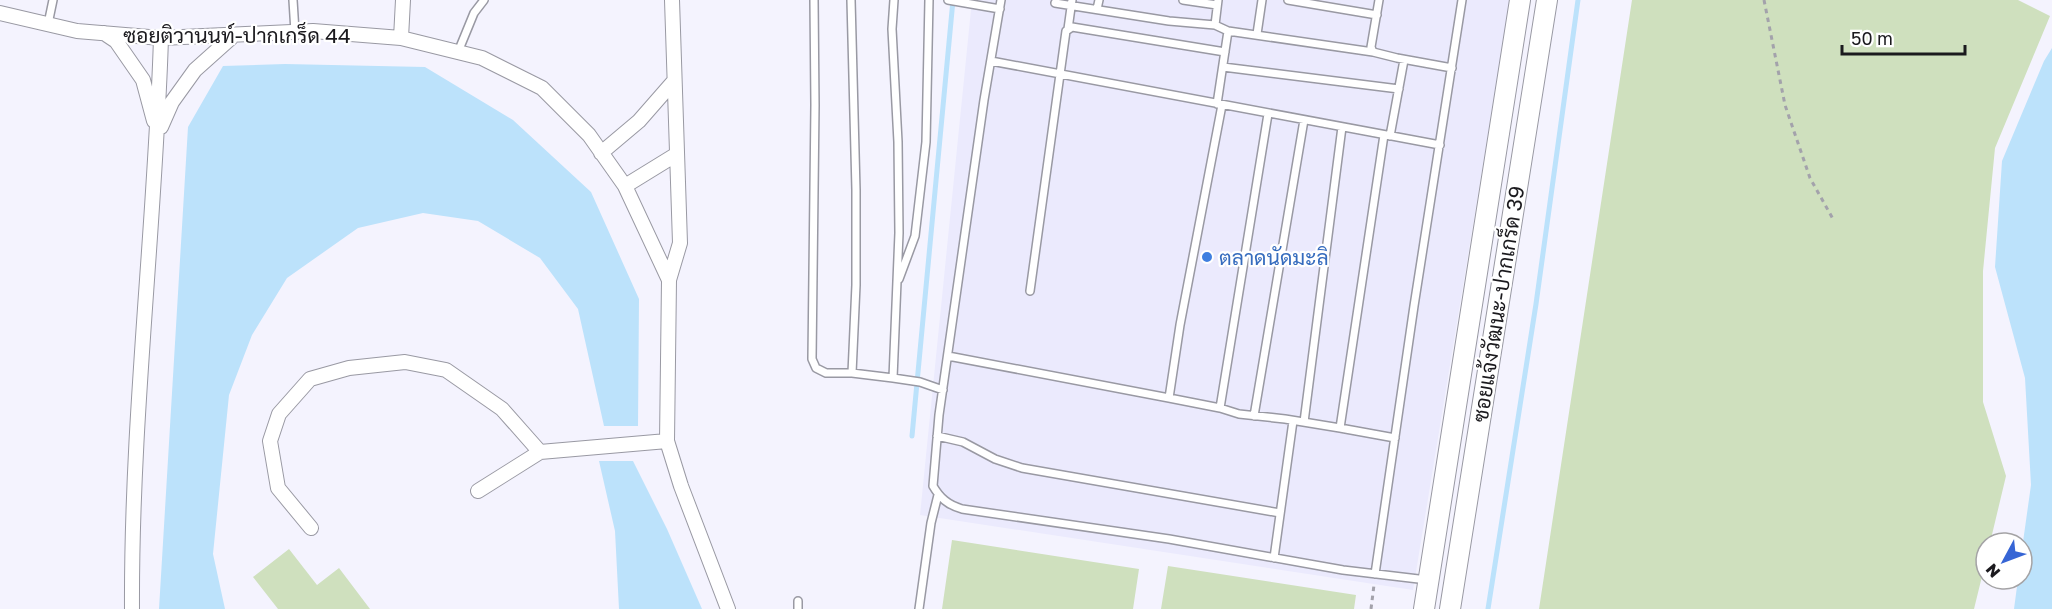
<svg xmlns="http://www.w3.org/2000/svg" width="2052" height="609" font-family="'Golos Text',Sarabun,sans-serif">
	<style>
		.built { fill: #ebeafd }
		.green { fill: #cfe0be }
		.water { fill: #bce2fb }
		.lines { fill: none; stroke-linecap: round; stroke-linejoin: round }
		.stream { stroke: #bce2fb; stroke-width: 5 }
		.lane-casing { stroke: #9999a3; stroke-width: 10 }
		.street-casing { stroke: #9999a3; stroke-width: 16 }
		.secondary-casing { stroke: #9999a3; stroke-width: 22 }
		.path { stroke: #a3a2ab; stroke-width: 3; stroke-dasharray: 4.5 4.5; stroke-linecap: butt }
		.lane { stroke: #fff; stroke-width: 7 }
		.street { stroke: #fff; stroke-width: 14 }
		.secondary { stroke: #fff; stroke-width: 20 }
		.shop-dot { fill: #3f7fe0; stroke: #fff; stroke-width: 2 }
		.labels { text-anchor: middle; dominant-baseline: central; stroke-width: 4.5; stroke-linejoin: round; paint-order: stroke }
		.street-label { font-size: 21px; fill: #1b1a1e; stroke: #fff }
		.shop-label { font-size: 21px; fill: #366cbe; stroke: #fff; text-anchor: start }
	</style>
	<rect width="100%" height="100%" fill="#f4f3fe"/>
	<path class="built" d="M972 0H1510L1413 590 920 515Z"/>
	<path class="green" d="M1632 0H2018L2050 16 1995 148 1983 271V402L2006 476 1990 543H1986V560L1974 609H1539Z
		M952 540 1139 569 1133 609H942Z
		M289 549 317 585 339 568 370 609H278L253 577Z
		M1168 566 1356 595 1354 609H1161Z"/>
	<path class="water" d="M2052 48V609H2014L2018 579H2022V549L2031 485 2025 378 1995 267 2002 161 2044 61Z
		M285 64 425 67 513 120 591 192 639 299 638 426H604L578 309 540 258 478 221 423 213 358 228 287 278 252 335 229 395 213 554 225 609H159L188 127 223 66Z
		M599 461H633L667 529 702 609H619L615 531Z"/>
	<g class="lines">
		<path class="stream" d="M912 436 953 0
			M1488 609 1536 304 1578 0"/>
		<defs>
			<path id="lane" d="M293 0 295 32
				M814 0 815 105 812 359 816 368 826 373H852
				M851 0 856 190V285L852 373 893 378
				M894 0 892 29 898 142 899 233 893 378 920 382 943 390
				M948 0 1000 9
				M1001 0 984 100 939 415 933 486C940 498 948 505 962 509L1169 539 1343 570 1427 580
				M1183 0 1217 5
				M1288 0 1377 15
				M1055 3 1169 21 1215 25 1228 31 1373 52 1397 58 1452 68
				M1097 9 1099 0
				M48 24 53 0
				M1215 25 1218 0
				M1068 29 1072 0
				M1257 34 1262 0
				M458 52 474 13 484 0
				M1373 52 1371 47 1379 0
				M991 61 1440 145
				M1223 67 1399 89
				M1217 104 1228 31
				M1222 105 1180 325 1169 398 1220 408 1239 414 1285 419 1340 428
				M1384 135 1340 428 1395 438
				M1390 136 1404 60
				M899 279 915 236 926 142 929 0
				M1030 291 1066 31 1072 27 1225 52
				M948 356 1169 398
				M1220 408 1268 114
				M1254 416 1304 120
				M1304 422 1342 127
				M937 436 963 442 995 459 1022 468 1280 513
				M1274 558 1293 421
				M1375 574 1414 306 1462 0
				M798 609V601
				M919 609 931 523 938 495"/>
			<path id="street" d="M0 13 77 31 161 38 313 31 401 38 482 58 542 88 589 135 625 186 669 280 667 441 681 486 728 609
				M104 33 116 41 143 80 154 121
				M401 38 403 0
				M161 127 172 102 195 70 233 36
				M601 153 639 121 674 81
				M625 186 677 154
				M669 280 680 243 672 0
				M478 491 540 452 667 441
				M311 528 278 488 270 441 279 414 310 379 349 368 405 362 446 370 502 409 540 452
				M132 609C131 419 155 229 161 38"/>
			<path id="secondary" d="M1424 609 1520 0
				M1450 609 1547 0"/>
		</defs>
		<use href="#lane" class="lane-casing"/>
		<use href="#street" class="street-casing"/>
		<use href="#secondary" class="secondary-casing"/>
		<path class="path" d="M1764 0 1785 105 1810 178 1833 219
			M1371 609 1374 585"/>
		<use href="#lane" class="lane"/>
		<use href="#street" class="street"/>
		<use href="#secondary" class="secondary"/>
	</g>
	<circle class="shop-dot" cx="1207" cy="257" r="6"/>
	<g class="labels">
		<g class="street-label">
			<text x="237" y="35">ซอยติวานนท์-ปากเกร็ด 44</text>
			<text transform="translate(1498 304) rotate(-81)">ซอยแจ้งวัฒนะ-ปากเกร็ด 39</text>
		</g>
		<g class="shop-label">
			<text x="1219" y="257">ตลาดนัดมะลิ</text>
		</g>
	</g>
	<g transform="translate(2004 561) rotate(229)"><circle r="28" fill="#ffffff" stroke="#a4a3a5" stroke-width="1.5"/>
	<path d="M0-4.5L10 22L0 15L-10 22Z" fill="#3665d5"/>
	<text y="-9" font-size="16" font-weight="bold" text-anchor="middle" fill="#1b1a1e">N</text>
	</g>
	<path d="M1842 45v9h123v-9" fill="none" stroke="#1b1a1e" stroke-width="3"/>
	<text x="1851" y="45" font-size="18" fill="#1b1a1e" stroke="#ffffff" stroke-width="4.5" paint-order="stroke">50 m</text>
</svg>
